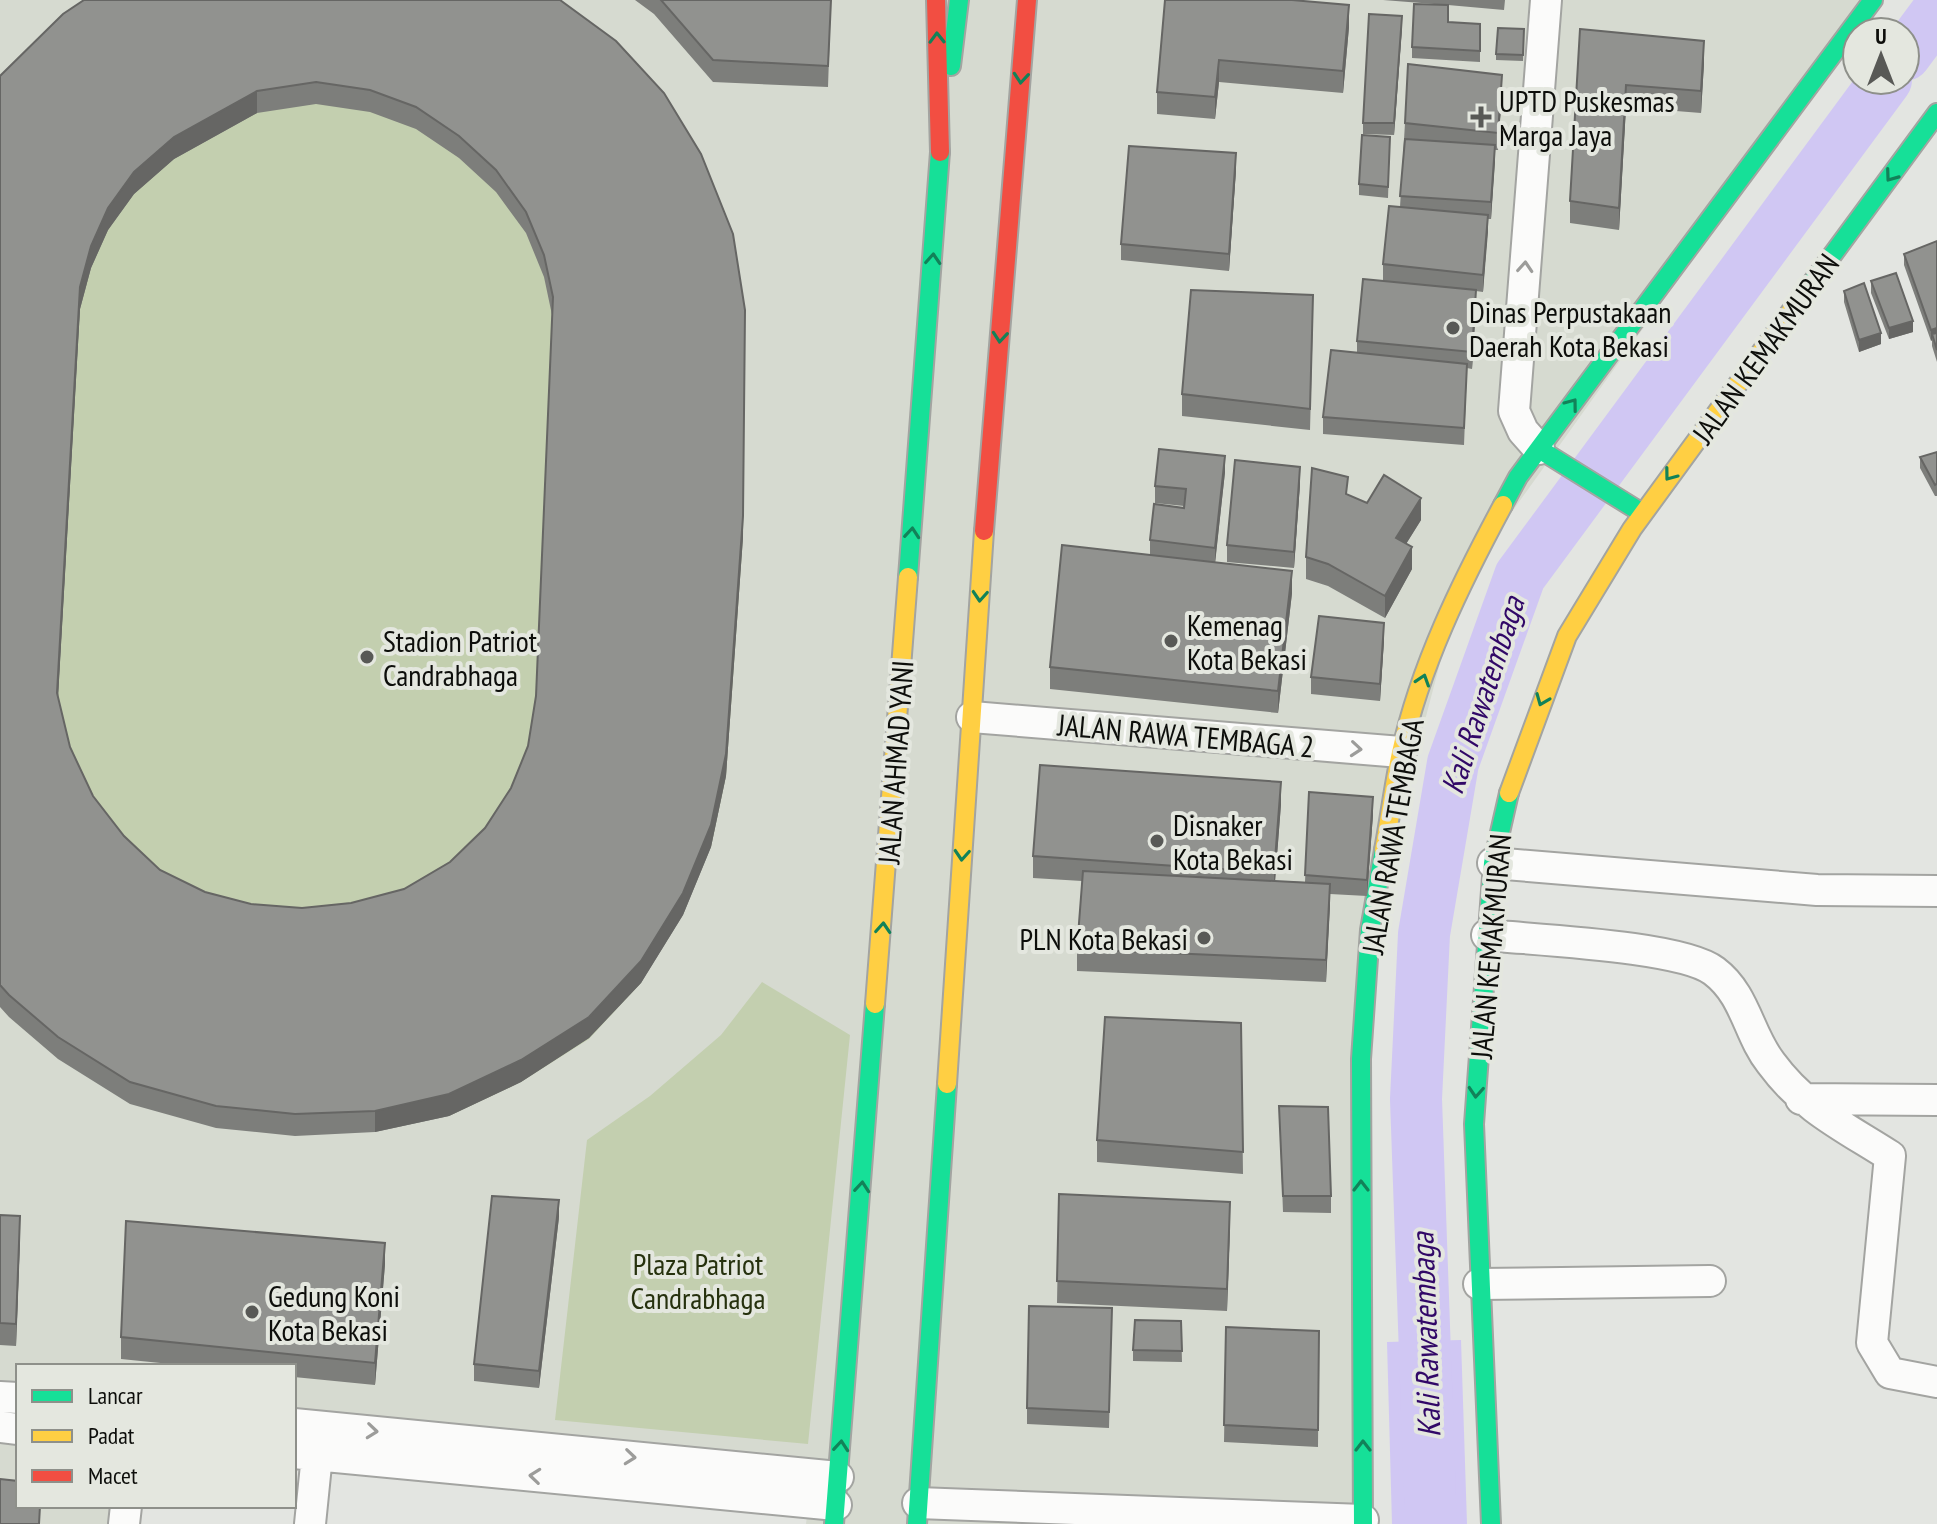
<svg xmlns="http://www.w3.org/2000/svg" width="1937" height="1524" font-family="'PT Sans Narrow',sans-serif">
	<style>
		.built { fill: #d6dad0 }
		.green { fill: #c3cfaf }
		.water { fill: #d0c7f3 }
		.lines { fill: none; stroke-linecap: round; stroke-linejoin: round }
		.river { stroke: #d0c7f3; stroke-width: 52 }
		.street-casing { stroke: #a3a4a1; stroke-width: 34 }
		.fast-casing { stroke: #a3a4a1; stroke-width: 22 }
		.slow-casing { stroke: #a3a4a1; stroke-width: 22 }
		.jam-casing { stroke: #a3a4a1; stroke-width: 22 }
		.street { stroke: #fbfbfa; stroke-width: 30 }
		.fast { stroke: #16e098; stroke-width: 18 }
		.slow { stroke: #ffcf43; stroke-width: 18 }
		.jam { stroke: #f24e42; stroke-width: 18 }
		.wall { fill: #7d7e7b; fill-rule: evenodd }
		.shaded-wall { fill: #666664 }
		.building { fill: #91928f; stroke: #666664; stroke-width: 2; fill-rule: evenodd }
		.oneway { stroke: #128259 }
		.oneway2 { stroke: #9c9c9a }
		.poi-dot { fill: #585956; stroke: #e4e7df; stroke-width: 3 }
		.labels { text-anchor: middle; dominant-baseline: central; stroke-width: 8; stroke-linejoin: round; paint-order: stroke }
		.poi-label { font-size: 30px; fill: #0d0e0b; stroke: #e4e7df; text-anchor: start }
		.street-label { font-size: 30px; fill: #0d0e0b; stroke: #e4e7df }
		.park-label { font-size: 30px; fill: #26310e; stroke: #e4e7df }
		.water-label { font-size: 32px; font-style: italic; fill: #310867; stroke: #e4e7df }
	</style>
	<rect width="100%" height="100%" fill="#e3e5e1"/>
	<path class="built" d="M0 0H1878L1461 583 1370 930 1363 1524H806L807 1516 294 1460V1366H18V1431L0 1429Z
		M0 1435 18 1436V1506H113V1524H0Z"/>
	<path class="green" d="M522 0 745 332 743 537 726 776 711 847 641 983 589 1039 521 1082 449 1116 58 1059 0 98Z
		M762 982 850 1035 808 1444 555 1420 587 1140 650 1096 721 1035Z"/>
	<path class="water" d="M1461 1340 1467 1524H1392L1387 1342Z"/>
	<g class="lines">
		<path class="river" d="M1905 55 1937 12
			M1431 1524 1416 1099 1424 934 1453 763 1520 576 1886 80"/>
		<defs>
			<path id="street" d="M1539 449 1523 431 1514 411 1546 0
				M972 717 1401 752
				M1493 863 1817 890 1937 891
				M1487 935C1535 940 1682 946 1714 971 1746 995 1748 1034 1771 1063 1804 1108 1843 1126 1890 1156L1872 1343 1890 1373 1937 1382
				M1801 1099 1937 1100
				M1479 1284 1710 1281
				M0 1397 18 1398
				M294 1424 838 1477
				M0 1427 18 1429
				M294 1453 836 1505
				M918 1503 1363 1520
				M124 1524 126 1506
				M310 1524 317 1455"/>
			<path id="fast" d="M951 66 959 0
				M1797 303 1937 113
				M1539 449 1642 513
				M1503 505 1518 477 1873 0
				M908 577 940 152
				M834 1524 875 1004
				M917 1524 947 1084
				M1363 1524 1361 1059 1370 930 1384 850
				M1491 1524 1474 1124 1493 863 1509 793"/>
			<path id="slow" d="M1509 793 1567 636 1632 529 1797 303
				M1384 850C1390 818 1394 785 1401 753 1420 666 1461 583 1503 505
				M875 1004 908 577
				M947 1084 984 531"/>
			<path id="jam" d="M936 0 940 152
				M984 531 1027 0"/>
		</defs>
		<use href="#street" class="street-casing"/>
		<use href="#fast" class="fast-casing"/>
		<use href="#slow" class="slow-casing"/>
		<use href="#jam" class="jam-casing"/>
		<use href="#street" class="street"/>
		<use href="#fast" class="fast"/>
		<use href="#slow" class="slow"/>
		<use href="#jam" class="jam"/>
	</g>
	<path class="wall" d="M560 0 743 537 726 776 711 847 683 915 641 983 589 1038 521 1082 449 1116 375 1132 295 1136 216 1128 130 1104 58 1059 9 1017 0 1007V76ZM316 104 370 112 416 129 459 158 496 192 526 233 544 277 552 315 536 696 528 746 511 788 485 828 450 862 404 889 351 903 302 908 251 904 205 892 160 870 124 836 93 796 70 747 58 698 80 309 91 268 108 230 134 194 174 159 257 113Z
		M635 0H831L828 87 713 82 654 14Z
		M1165 0 1349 27 1343 93 1219 82 1215 119 1157 114V92Z
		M1383 0H1505L1504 10 1448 5V22L1480 24V62L1412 58V47L1447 5Z
		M1402 27 1394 135 1363 134V123Z
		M1524 29 1523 61 1496 60V54Z
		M1580 29 1704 63 1701 113 1626 107 1619 230 1570 223V201Z
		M1502 91 1498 150H1495L1491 219H1488L1483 292 1476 291 1472 369 1467 368 1464 445 1323 434V417L1357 353V341L1419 285 1383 281V264L1400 207 1405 123Z
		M1390 137 1388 198 1359 195V184Z
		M1236 170 1229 271 1121 260V244Z
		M1937 241V362L1932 346V340L1931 341 1904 265V254Z
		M1871 281 1913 332 1889 339 1871 293Z
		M1844 291 1881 344 1859 352 1844 302Z
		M1313 317 1310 430 1182 416V394Z
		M1937 452V496H1935L1920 468V457Z
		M1225 472 1215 562 1292 593 1278 713 1050 689V667L1150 555V540L1184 508V506L1155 503V486Z
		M1300 484 1294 568 1227 562V545Z
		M1348 495 1367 503 1421 520 1406 544 1412 569 1385 618 1328 586 1306 579V557Z
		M1384 640 1380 701 1311 694V677Z
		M1309 792 1373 814 1367 896 1330 894 1326 982 1077 971V949L1082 881 1033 878V856L1281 804 1275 881 1305 882Z
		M1241 1023 1243 1174 1097 1162V1140Z
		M1279 1106 1331 1196V1213L1283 1212Z
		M1059 1194 1230 1224 1227 1311 1057 1303Z
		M0 1215 20 1238 16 1346 0 1345Z
		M559 1217 539 1388 474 1381V1364Z
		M385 1264 375 1385 294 1377V1366H190L121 1359V1337Z
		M1112 1308 1109 1428 1027 1424V1408Z
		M1181 1321 1182 1362 1133 1361V1350Z
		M1226 1327 1319 1331 1318 1447 1224 1442Z"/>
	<path class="shaded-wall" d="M1349 5V27L1343 93V71Z
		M1402 16V27L1394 135V123Z
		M1704 41V63L1701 113V91Z
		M1219 60V82L1215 119V97Z
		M1502 75V91L1498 150V133Z
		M1626 85V107L1619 230V208Z
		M257 91V113L174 159 134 194 108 230 91 268 80 309 57 715V693L80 287 91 246 108 208 134 172 174 137Z
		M1495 145V162L1491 219V202Z
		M1236 153V170L1229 271V254Z
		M1488 215V232L1483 292V275Z
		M1476 290V307L1472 369V352Z
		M745 310 743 537 726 776 711 847 683 915 641 983 589 1038 521 1082 449 1116 375 1132V1111Z
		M1913 321V332L1889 339V328Z
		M1937 328V339L1932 334V340L1931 341V330Z
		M1881 333V344L1859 352V340Z
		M1225 456V472L1215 564V548Z
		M1300 467V484L1294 568V552Z
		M1421 498V520L1396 560V538Z
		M1412 547V569L1385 618V596Z
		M1292 571V593L1278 713V691Z
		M1384 623V640L1380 701V684Z
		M1281 782V804L1274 895V873Z
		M1373 797V814L1367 896V880Z
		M1330 884V906L1326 982V960Z
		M559 1200V1217L539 1388V1371Z
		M1230 1202V1224L1227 1311V1289Z
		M20 1216V1238L16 1346V1324Z
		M385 1243V1264L375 1385V1363Z"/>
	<path class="building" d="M84 0H560L616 41 664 93 701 154 733 234 745 310 743 516 726 754 711 825 683 893 641 961 589 1017 521 1060 449 1094 375 1111 295 1114 216 1106 130 1082 58 1037 9 995 0 985V76L63 14ZM316 82 370 90 416 107 459 136 496 170 526 212 544 255 553 297 536 696 528 746 511 788 485 828 450 862 404 889 351 903 302 908 251 904 205 892 160 870 124 836 93 796 70 747 57 693 80 287 91 246 108 208 134 172 174 137 257 91Z
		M661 0H831L828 66 713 60Z
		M1165 0H1292L1349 5 1343 71 1219 60 1215 97 1157 92Z
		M1414 4 1448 5V22L1480 24V51L1412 47Z
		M1369 14 1402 16 1394 123H1363Z
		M1498 28 1524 29 1523 55 1496 54Z
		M1580 29 1704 41 1701 91 1626 85 1619 208 1570 201Z
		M1408 64 1502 75 1498 133 1405 123Z
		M1362 135 1390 137 1388 187 1359 184Z
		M1405 139 1495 145 1491 202 1400 196Z
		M1129 146 1236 153 1229 254 1121 244Z
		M1389 206 1488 215 1483 275 1383 264Z
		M1937 241V328L1931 330 1904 254Z
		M1896 273 1913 321 1889 328 1871 281Z
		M1363 279 1476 290 1472 352 1357 341Z
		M1864 283 1881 333 1859 340 1844 291Z
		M1191 290 1313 295 1310 409 1182 394Z
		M1937 333V350L1932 334Z
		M1331 350 1467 364 1464 428 1323 417Z
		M1159 449 1225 456 1215 548 1150 540 1154 504 1184 508 1186 489 1155 486Z
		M1937 452V484L1935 485 1920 457Z
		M1235 460 1300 467 1294 552 1227 545Z
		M1312 468 1348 477 1346 494 1367 503 1384 475 1421 498 1396 538 1412 547 1385 596 1328 564 1306 557Z
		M1062 545 1292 571 1278 691 1050 667Z
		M1319 616 1384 623 1380 684 1311 677Z
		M1040 765 1281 782 1274 873 1033 856Z
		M1309 792 1373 797 1367 880 1305 875Z
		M1083 871 1330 884 1326 960 1077 949Z
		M1105 1017 1241 1023 1243 1152 1097 1140Z
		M1279 1106 1328 1107 1331 1196H1283Z
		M1059 1194 1230 1202 1227 1289 1057 1281Z
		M492 1196 559 1200 539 1371 474 1364Z
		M0 1215 20 1216 16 1324 0 1323Z
		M126 1221 385 1243 375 1363 121 1337Z
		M1029 1306 1112 1308 1109 1412 1027 1408Z
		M1135 1320 1181 1321 1182 1351 1133 1350Z
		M1226 1327 1319 1331 1318 1430 1224 1425Z
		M0 1479 18 1481V1506H40L39 1524H0Z"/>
	<defs><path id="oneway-chevron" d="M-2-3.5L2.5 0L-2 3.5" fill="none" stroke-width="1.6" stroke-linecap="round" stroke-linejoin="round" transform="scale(2)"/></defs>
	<g class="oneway">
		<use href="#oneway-chevron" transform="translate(937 38) rotate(-91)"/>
		<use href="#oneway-chevron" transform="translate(1021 78) rotate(95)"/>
		<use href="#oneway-chevron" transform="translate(1891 176) rotate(126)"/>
		<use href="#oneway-chevron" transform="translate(933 259) rotate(-86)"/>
		<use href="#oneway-chevron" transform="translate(1000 337) rotate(95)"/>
		<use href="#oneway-chevron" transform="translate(1572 404) rotate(-53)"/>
		<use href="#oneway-chevron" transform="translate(1670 475) rotate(127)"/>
		<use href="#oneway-chevron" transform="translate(912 533) rotate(-85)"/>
		<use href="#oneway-chevron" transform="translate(980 596) rotate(94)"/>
		<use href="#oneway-chevron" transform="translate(1423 680) rotate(-72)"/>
		<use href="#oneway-chevron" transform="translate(1542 700) rotate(112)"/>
		<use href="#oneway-chevron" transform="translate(962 855) rotate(94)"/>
		<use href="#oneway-chevron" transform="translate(883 928) rotate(-86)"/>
		<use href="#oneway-chevron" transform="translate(1476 1092) rotate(94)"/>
		<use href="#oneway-chevron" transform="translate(1361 1186) rotate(-90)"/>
		<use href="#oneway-chevron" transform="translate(862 1187) rotate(-85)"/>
		<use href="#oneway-chevron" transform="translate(841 1446) rotate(-85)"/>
		<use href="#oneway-chevron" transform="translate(1363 1446) rotate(-90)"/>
	</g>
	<g class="oneway2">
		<use href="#oneway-chevron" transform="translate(1525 267) rotate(-86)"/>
		<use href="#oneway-chevron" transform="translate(1356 749) rotate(5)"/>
		<use href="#oneway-chevron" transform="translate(372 1431) rotate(6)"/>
		<use href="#oneway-chevron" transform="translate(630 1457) rotate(6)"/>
		<use href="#oneway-chevron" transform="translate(535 1476) rotate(-174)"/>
	</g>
	<g class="poi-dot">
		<path d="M1477 105h8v8h8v8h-8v8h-8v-8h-8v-8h8z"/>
		<circle cx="1453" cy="328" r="8"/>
		<circle cx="1171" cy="641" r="8"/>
		<circle cx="367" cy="657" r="8"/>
		<circle cx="1157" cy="841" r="8"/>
		<circle cx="1204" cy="938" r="8"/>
		<circle cx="252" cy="1312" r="8"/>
	</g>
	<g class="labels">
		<g class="poi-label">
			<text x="1499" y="100">UPTD Puskesmas<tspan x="1499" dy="34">Marga Jaya</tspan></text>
			<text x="1469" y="311">Dinas Perpustakaan<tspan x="1469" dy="34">Daerah Kota Bekasi</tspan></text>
			<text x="1187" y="624">Kemenag<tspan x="1187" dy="34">Kota Bekasi</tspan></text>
			<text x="383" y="640">Stadion Patriot<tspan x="383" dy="34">Candrabhaga</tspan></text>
			<text x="1173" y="824">Disnaker<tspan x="1173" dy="34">Kota Bekasi</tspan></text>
			<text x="1188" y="938" text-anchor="end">PLN Kota Bekasi</text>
			<text x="268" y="1295">Gedung Koni<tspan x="268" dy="34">Kota Bekasi</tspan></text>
		</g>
		<g class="street-label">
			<text transform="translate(1765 348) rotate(-54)">JALAN KEMAKMURAN</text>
			<text transform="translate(1186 735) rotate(5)">JALAN RAWA TEMBAGA 2</text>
			<text transform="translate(895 762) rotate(-86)">JALAN AHMAD YANI</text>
			<text transform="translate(1392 836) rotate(-80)">JALAN RAWA TEMBAGA</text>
			<text transform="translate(1490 946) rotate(-85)">JALAN KEMAKMURAN</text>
		</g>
		<g class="park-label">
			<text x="698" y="1263">Plaza Patriot<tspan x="698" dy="34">Candrabhaga</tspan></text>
		</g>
		<g class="water-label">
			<text transform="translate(1482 695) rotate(-72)">Kali Rawatembaga</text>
			<text transform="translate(1425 1335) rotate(-92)">Kali Rawatembaga</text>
		</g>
	</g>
	<rect x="16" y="1364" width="280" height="144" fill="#e4e7df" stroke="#8e908a" stroke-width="2"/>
	<rect x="32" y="1390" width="40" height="12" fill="#16e098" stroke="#8e908a" stroke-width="2"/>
	<text x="88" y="1404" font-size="24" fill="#0d0e0b">Lancar</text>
	<rect x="32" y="1430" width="40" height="12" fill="#ffcf43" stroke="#8e908a" stroke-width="2"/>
	<text x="88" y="1444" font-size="24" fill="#0d0e0b">Padat</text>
	<rect x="32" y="1470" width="40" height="12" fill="#f24e42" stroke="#8e908a" stroke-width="2"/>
	<text x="88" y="1484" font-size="24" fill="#0d0e0b">Macet</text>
	<g transform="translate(1881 56)"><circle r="38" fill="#e4e7df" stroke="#8e908a" stroke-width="2"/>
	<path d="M0-6L14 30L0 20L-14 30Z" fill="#585956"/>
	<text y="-12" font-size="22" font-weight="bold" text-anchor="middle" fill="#0d0e0b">U</text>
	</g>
</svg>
